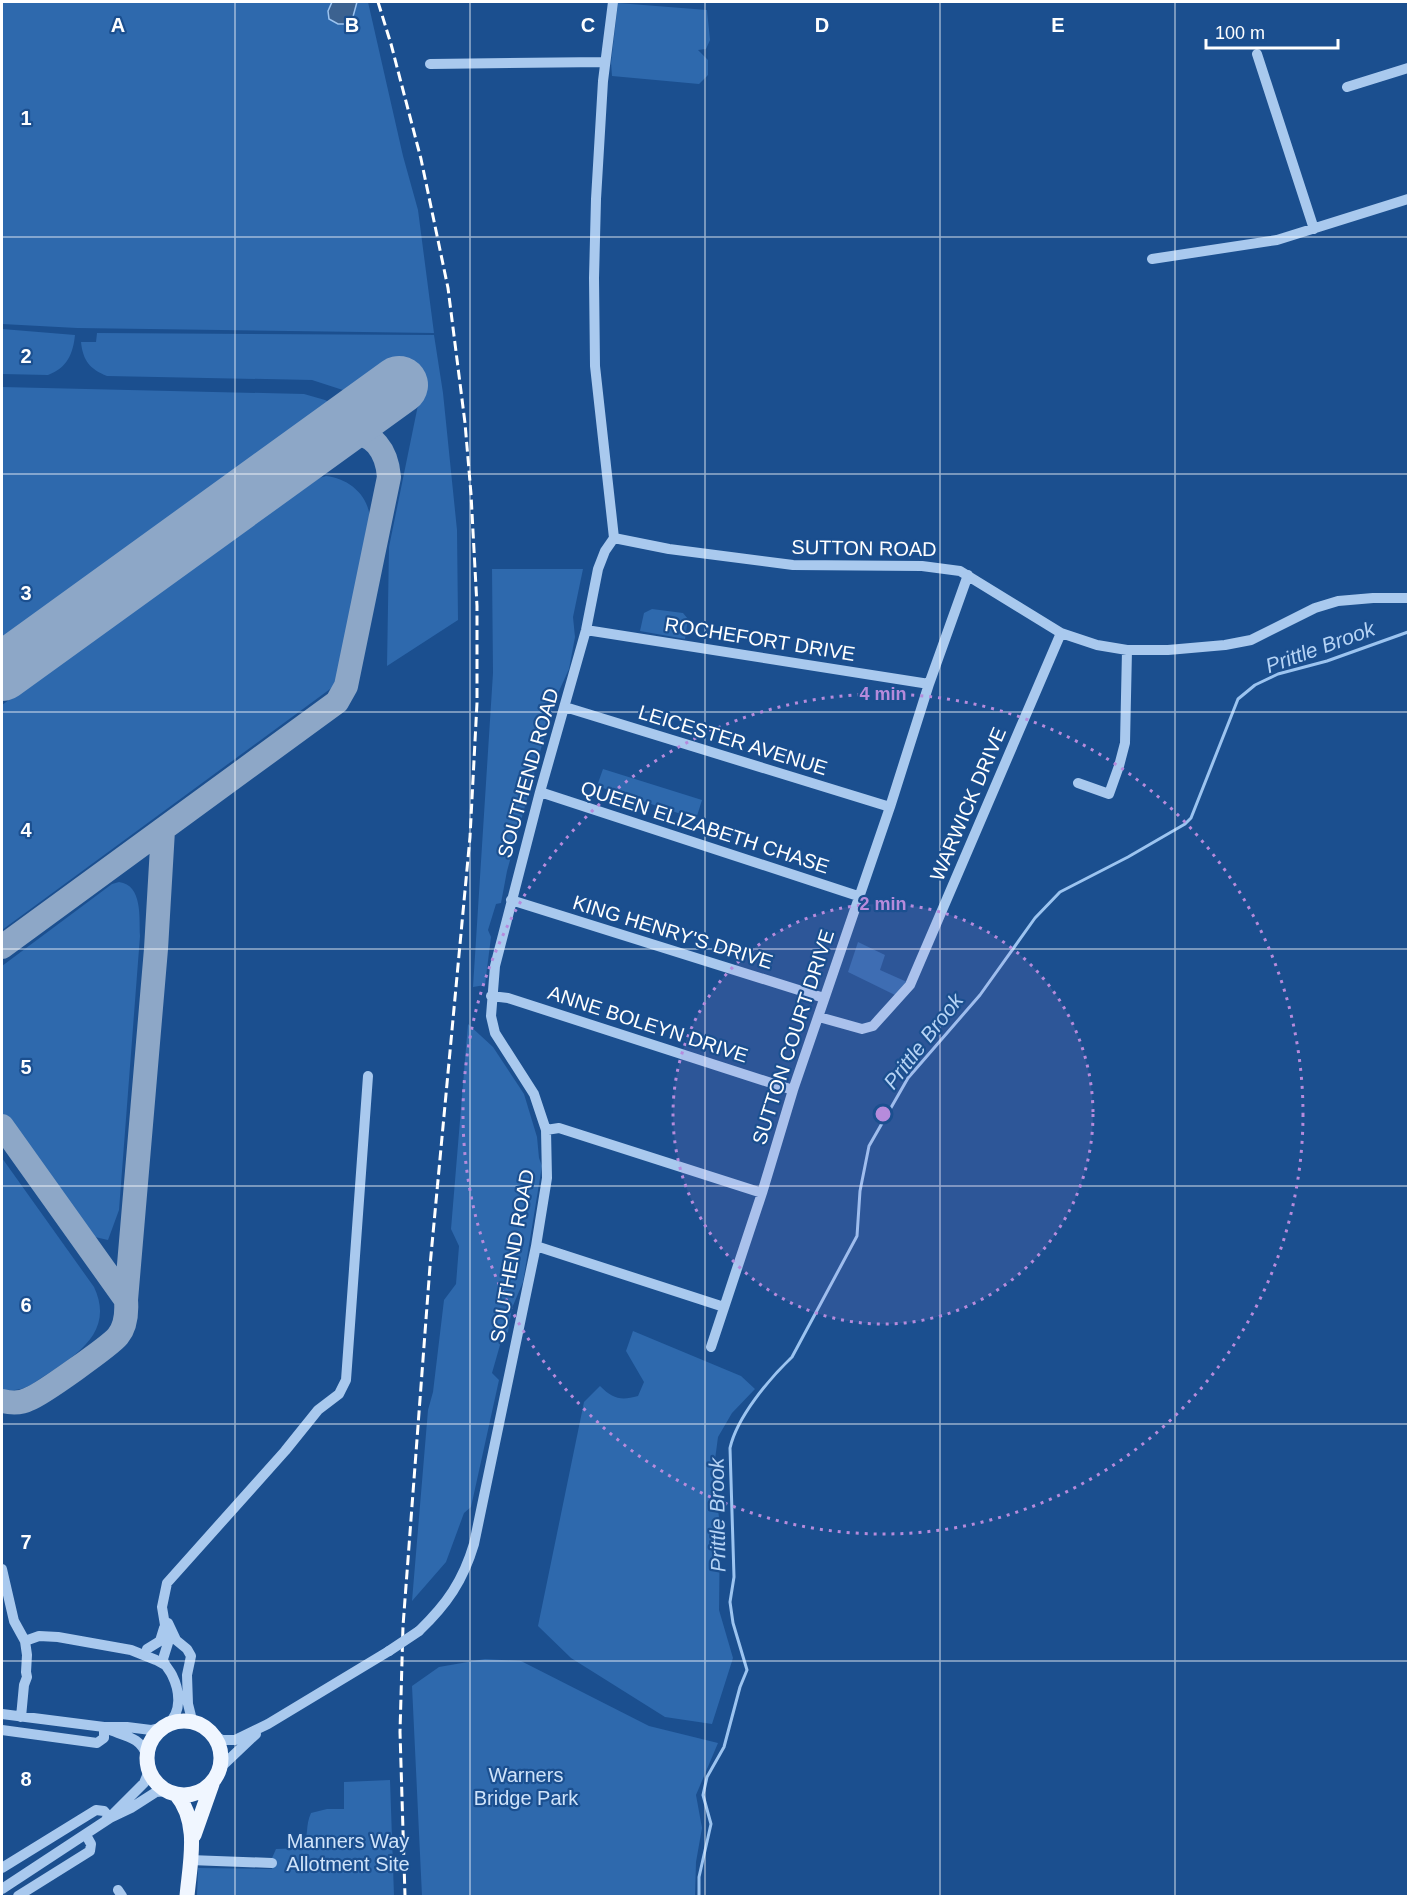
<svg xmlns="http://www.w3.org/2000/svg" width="1410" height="1898" font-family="Arial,sans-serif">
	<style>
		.green { fill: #2e69ad }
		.water { fill: #3c6290; stroke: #9cc4f0; stroke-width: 1.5 }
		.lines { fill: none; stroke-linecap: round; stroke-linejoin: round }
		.stream { stroke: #9cc4f0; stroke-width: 3 }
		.taxiway { stroke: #8da7c7; stroke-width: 24 }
		.runway { stroke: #8da7c7; stroke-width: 58 }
		.minor { stroke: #a9c9ee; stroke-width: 10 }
		.major { stroke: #f0f6ff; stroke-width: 15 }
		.rail { stroke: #fff; stroke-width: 3; stroke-dasharray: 10 4.5; stroke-linecap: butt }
		.minor-bridge { stroke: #a9c9ee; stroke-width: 10 }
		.grid { fill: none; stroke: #fff; stroke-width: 1.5; stroke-opacity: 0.55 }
		.ring { fill: none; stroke: #b68bdc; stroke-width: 3; stroke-dasharray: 3 6 }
		.labels { text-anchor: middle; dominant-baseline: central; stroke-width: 4.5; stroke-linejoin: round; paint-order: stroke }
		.street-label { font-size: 20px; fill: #fff; stroke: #1b4f8f }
		.park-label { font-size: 20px; fill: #cfe3fa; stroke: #1b4f8f }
		.water-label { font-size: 21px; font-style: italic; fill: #b5d3f5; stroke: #1b4f8f }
		.grid-label { font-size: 20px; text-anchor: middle; font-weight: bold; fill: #fff; stroke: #1b4f8f; stroke-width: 4.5; stroke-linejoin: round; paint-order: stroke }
		.centre { fill: #b68bdc; stroke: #1b4f8f; stroke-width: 3 }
		.ring-label { font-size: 18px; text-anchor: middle; font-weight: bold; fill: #b68bdc; stroke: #1b4f8f; stroke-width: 4.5; stroke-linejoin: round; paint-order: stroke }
	</style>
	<rect width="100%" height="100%" fill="#1b4f8f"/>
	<path class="green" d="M2 2H368L403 156 418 210 434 333 77 328 2 324Z
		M618 3 707 10 710 40 706 49 698 50 708 60V75L699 84 612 76 611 63Z
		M2 329 75 335C73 354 67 368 48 375L2 374Z
		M97 333 434 335 443 393 457 530 458 620 387 666 389 547 418 405 390 367 366 375 349 392 312 380 107 376C90 369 83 361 81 342H96Z
		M2 387 304 394 325 400 335 405 2 646Z
		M326 476C346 478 365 492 369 512 374 534 365 559 361 581 354 614 347 648 341 681L2 930V705L319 478Z
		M492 569H583L573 617 575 637 569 669 554 702 507 871 501 903 496 904 488 930 491 937 485 985 473 987 493 673Z
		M652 609 683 613 688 619 685 639 640 631 644 613Z
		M603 769 702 800 696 819 597 786Z
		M119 882C143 885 139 918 140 936L119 1210 108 1240 86 1235 2 1115V966L112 884Z
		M858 942 885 955 880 970 907 982 895 995 848 972Z
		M468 1024 493 1047 524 1094 537 1137 539 1158 542 1166 523 1282 512 1308 508 1332 502 1338 492 1373 499 1380 471 1507 464 1513 446 1562 412 1601 428 1410 433 1392 444 1300 456 1284 459 1246 451 1229Z
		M2 1158 94 1287C118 1338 65 1361 31 1385L21 1389 2 1392Z
		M633 1331 741 1376 755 1389 732 1413 718 1437 713 1475 720 1524 719 1610 733 1658 712 1724 665 1717 571 1658 538 1626 584 1402 600 1386C613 1399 621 1401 638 1396L644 1382 626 1351Z
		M485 1659 521 1661 649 1726 718 1743 696 1795 702 1828 696 1862 695 1896H422L412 1686 439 1667Z
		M390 1780 394 1896H197L198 1868 272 1869V1858L276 1849 303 1848C309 1836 305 1826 311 1813L327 1809H344V1782Z"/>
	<path class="water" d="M332 2H357L351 24H338L329 19 328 11Z"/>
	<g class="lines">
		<path class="stream" d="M699 1896V1877L711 1824 703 1795 707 1777 724 1747 740 1687 747 1670 733 1623 730 1602 734 1577 730 1448C737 1417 769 1379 792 1357L857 1236 860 1191 869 1146 908 1078 980 995 1035 918 1060 892 1128 857 1185 824 1191 818 1238 699 1255 685 1278 674 1327 661 1408 632"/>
		<path class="taxiway" d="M2 947 337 702 346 686 389 477C387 452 374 430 345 433 337 434 329 438 322 440
			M2 1126 126 1300
			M2 1401C11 1403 20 1404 29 1399 41 1395 111 1345 118 1336 126 1326 127 1313 126 1300L156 949 163 830"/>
		<path class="runway" d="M2 672 399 385"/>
		<path class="minor" d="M613 2 603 81 596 199 594 278 595 366 614 538
			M1257 54 1314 229
			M430 64 605 62
			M1347 87 1408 68
			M1152 259 1277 240 1408 199
			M614 538 669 549 793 565 922 566 960 571 1061 633 1097 645 1127 650H1168L1225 645 1251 640 1315 608 1338 601 1373 598H1408
			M586 630 929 684
			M565 707 890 807
			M1078 783 1109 794 1119 766 1125 743 1127 650
			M540 792 858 896
			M511 900 824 998
			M491 996 508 998 793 1090
			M819 1017 862 1029 873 1026 910 985 1061 633
			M546 1130 559 1128 762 1193
			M536 1246 724 1307
			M711 1347 762 1193 793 1090 890 807 929 684 968 575
			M2 1569 14 1621 25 1641 27 1655 26 1672 27 1677 24 1685 21 1717
			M168 1623 176 1640 187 1649 191 1656 187 1675 188 1704 192 1720 197 1725
			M419 1631C447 1604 463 1581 474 1544L536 1246 547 1178 546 1130 534 1094 495 1033 491 1016 495 966 540 792 586 630 598 569 605 551 614 538
			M25 1641 39 1636 58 1637 131 1650 156 1660 165 1665
			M147 1649 160 1641 164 1628
			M2 1714 104 1727H127L151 1730 163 1727
			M168 1724C182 1712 180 1691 172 1675 169 1669 164 1665 163 1659L168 1643 162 1607 167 1583 285 1451 318 1410 339 1394 346 1380 368 1076
			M107 1729C124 1736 142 1737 147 1757
			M2 1730 97 1743 104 1738V1727
			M211 1734 222 1740H235L268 1724 389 1651
			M221 1767 256 1734
			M114 1813 144 1783 149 1771
			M190 1860 272 1863
			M2 1868 96 1810 104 1811 110 1818
			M2 1889 110 1818 131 1808 156 1792 168 1791
			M118 1890 122 1896
			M18 1896 90 1851 91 1844 86 1835"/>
		<path class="major" d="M147 1758a37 37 0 1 1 74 0a37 37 0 1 1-74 0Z
			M176 1794C200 1822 190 1862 187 1896
			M194 1835 212 1784"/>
		<path class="rail" d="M378 2 391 44 421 159 448 288 465 423 471 494 477 606V703L470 837 430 1266 403 1626 400 1732 405 1896"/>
		<path class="minor-bridge" d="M389 1651 419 1631"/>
	</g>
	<path class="grid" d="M235 2V1896M470 2V1896M705 2V1896M940 2V1896M1175 2V1896M2 237H1408M2 474H1408M2 712H1408M2 949H1408M2 1186H1408M2 1424H1408M2 1661H1408"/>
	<circle cx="883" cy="1114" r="210" fill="#b68bdc" fill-opacity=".12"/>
	<g class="ring">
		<circle cx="883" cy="1114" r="210"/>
		<circle cx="883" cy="1114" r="420"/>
	</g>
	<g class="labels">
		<g class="street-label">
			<text transform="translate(864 548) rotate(1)">SUTTON ROAD</text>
			<text transform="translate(760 639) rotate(9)">ROCHEFORT DRIVE</text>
			<text transform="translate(733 740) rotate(17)">LEICESTER AVENUE</text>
			<text transform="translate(528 773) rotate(-74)">SOUTHEND ROAD</text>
			<text transform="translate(968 804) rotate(-67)">WARWICK DRIVE</text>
			<text transform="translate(705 827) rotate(18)">QUEEN ELIZABETH CHASE</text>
			<text transform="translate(673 932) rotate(17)">KING HENRY'S DRIVE</text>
			<text transform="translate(648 1024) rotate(18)">ANNE BOLEYN DRIVE</text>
			<text transform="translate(793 1037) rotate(-72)">SUTTON COURT DRIVE</text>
			<text transform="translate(512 1256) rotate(-80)">SOUTHEND ROAD</text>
		</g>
		<g class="park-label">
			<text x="526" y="1775">Warners<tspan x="526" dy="23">Bridge Park</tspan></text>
			<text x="348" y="1841">Manners Way<tspan x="348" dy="23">Allotment Site</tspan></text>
		</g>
		<g class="water-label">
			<text transform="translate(1320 647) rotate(-20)">Prittle Brook</text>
			<text transform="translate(923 1041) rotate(-52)">Prittle Brook</text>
			<text transform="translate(717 1515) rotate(-91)">Prittle Brook</text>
		</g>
	</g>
	<g class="grid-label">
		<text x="118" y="32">A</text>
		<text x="352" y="32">B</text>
		<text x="588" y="32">C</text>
		<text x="822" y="32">D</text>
		<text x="1058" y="32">E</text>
		<text x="26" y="125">1</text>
		<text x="26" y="363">2</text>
		<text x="26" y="600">3</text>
		<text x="26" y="837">4</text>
		<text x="26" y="1074">5</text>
		<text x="26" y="1312">6</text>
		<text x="26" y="1549">7</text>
		<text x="26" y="1786">8</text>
	</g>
	<circle cx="883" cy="1114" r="9" class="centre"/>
	<g class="ring-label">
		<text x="883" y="700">4 min</text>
		<text x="883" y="910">2 min</text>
	</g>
	<rect width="1410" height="1898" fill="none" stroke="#ffffff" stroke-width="6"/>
	<path d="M1206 39v9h132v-9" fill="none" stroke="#ffffff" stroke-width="3"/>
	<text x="1215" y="39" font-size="18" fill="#ffffff" stroke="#1b4f8f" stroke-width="4.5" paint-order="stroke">100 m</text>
</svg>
